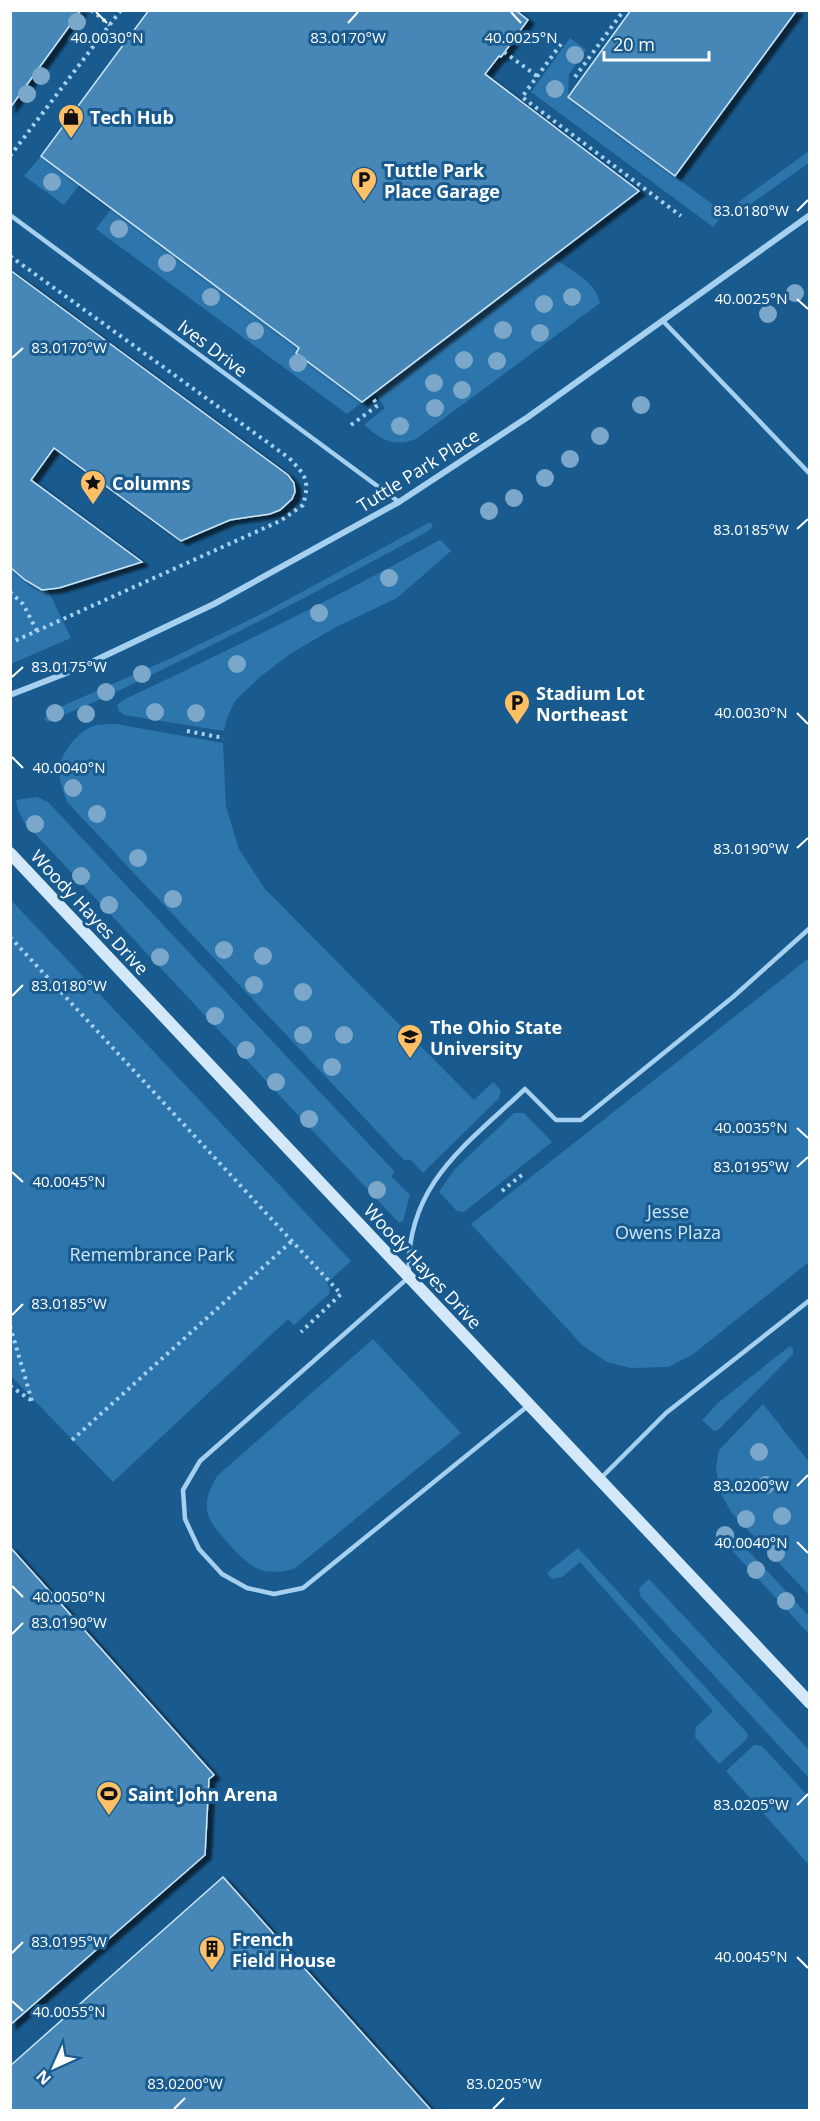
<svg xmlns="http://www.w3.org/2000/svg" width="820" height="2121" font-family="'Open Sans',sans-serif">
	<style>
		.green { fill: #2c75ad }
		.building { fill: #4687b8; stroke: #cce7fa; stroke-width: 1.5; filter: url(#shadow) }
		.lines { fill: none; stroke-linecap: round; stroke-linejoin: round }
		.path { stroke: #a6d0ef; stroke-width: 4; stroke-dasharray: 3 4.5; stroke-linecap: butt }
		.lane { stroke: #a6d0ef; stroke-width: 4.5 }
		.street { stroke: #a6d0ef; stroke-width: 6 }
		.secondary { stroke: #d3e9fa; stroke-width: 12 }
		.tree { fill: #7ba8ca }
		.ticks { fill: none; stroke: #fff; stroke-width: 2 }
		.labels { text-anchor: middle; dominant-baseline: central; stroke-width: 6; stroke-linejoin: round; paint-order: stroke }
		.poi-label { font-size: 18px; font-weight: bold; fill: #fff; stroke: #195b8f; text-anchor: start }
		.street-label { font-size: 18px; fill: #fff; stroke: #195b8f }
		.park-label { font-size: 18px; fill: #cce7fa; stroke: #195b8f }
		.ticks-label { font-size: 15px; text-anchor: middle; fill: #fff; stroke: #195b8f; stroke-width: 6; stroke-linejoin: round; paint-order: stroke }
	</style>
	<defs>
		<filter id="shadow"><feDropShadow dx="6" dy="4" stdDeviation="1.5" flood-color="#0009"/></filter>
	</defs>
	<rect width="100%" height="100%" fill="#195b8f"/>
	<path class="green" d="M570 38 586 50 569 74 568 97 724 213 713 227 531 92Z
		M809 151V163L738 213 733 206Z
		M41 156 80 184 64 205 24 176Z
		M112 208 299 348 296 353 362 402 347 414 96 229Z
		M552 257C569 269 596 281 600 303L416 439C394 448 380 439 364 425L385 408 374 392Z
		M430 522 433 525 430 530C347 576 263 620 178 662 139 681 101 700 61 716L60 719 48 722 44 719 58 708 178 655 265 612Z
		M441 540 451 551 397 598 336 627 290 654 260 677 235 701 226 721 224 731 124 715 119 711 117 705 123 700C229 650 334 599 436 542Z
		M10 567C21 577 32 592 48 590L71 638 11 664Z
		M116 724 223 743 226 807 239 849 265 889 474 1100 493 1082 501 1090 499 1098 423 1173 411 1160H404L67 802C64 792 59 781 59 770 61 752 79 729 97 725 103 724 110 724 116 724Z
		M37 797 48 802 394 1171 392 1177 410 1195 403 1221 399 1223 24 822 18 810 16 800Z
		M10 899 351 1261 327 1283 330 1289 329 1294 294 1325 288 1319 113 1482 11 1376Z
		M809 958V1262L692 1355 668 1367 631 1368 607 1362 582 1345 471 1224Z
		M514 1113H524L552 1142 464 1212 457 1211 439 1192 454 1170Z
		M373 1339 461 1433 294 1569C262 1577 251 1568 230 1545 207 1520 198 1509 217 1476Z
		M790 1346 793 1349V1354L718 1430 714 1431 702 1420 719 1402Z
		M763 1404 809 1462V1595L731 1512 719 1490 716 1467 719 1450Z
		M726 1527 809 1616V1634L716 1533Z
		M578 1548 748 1734 746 1740 719 1764 695 1737 696 1727 713 1711 580 1562 562 1577 552 1579 547 1573Z
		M649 1579 809 1750V1778L640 1596 639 1588Z
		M754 1745 762 1746 809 1797V1865L726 1771Z"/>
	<path class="building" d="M10 10H81L10 108Z
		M149 10H515L528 20 501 57 499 56 485 74 639 191 362 402 296 353 299 348 41 156Z
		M631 10H797L675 176 568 97Z
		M10 270 288 475 294 483 295 492 292 499 280 510 270 514 230 520 181 541 54 448 31 480 142 562 59 588 42 590 25 580 10 567Z
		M10 1547 214 1775 209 1779 205 1855 10 2025Z
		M223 1877 431 2110H10V2066Z"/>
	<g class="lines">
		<path class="path" d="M91 10 110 25
			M561 44 522 97 681 216
			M504 52 537 76
			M575 77 624 10
			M10 156 121 10
			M10 256 289 458C306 476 310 480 303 505L280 521 10 643
			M351 425 378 405 370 395
			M10 592 23 604 37 631
			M187 731 224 738
			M10 937 341 1294 301 1332
			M502 1191 523 1174
			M10 1326 32 1401
			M10 1386 31 1400
			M72 1440 292 1241"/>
		<path class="lane" d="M10 215 399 502
			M663 321 810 474
			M529 1405 303 1588 274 1594 247 1588 222 1574 199 1549 185 1519 183 1490 200 1461 409 1277C404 1186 466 1145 525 1089L556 1120H581L733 997 810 928
			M601 1478 666 1413 810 1300"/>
		<path class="street" d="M10 695 79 668 214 604 399 502 528 417 810 215"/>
		<path class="secondary" d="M10 853 810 1703"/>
	</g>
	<g class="tree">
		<circle cx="77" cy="22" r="9"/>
		<circle cx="575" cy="55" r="9"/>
		<circle cx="41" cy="76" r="9"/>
		<circle cx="555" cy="89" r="9"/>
		<circle cx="27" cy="94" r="9"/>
		<circle cx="52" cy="182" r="9"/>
		<circle cx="119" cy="229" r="9"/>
		<circle cx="167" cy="263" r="9"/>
		<circle cx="795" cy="293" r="9"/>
		<circle cx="211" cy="297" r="9"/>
		<circle cx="572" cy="297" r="9"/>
		<circle cx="544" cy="304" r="9"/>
		<circle cx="768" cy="314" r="9"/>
		<circle cx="503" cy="330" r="9"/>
		<circle cx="255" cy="331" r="9"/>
		<circle cx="540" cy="333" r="9"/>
		<circle cx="464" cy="360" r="9"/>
		<circle cx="497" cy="361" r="9"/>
		<circle cx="298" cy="363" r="9"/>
		<circle cx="434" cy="383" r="9"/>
		<circle cx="462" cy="390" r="9"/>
		<circle cx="641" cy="405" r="9"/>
		<circle cx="435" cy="408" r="9"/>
		<circle cx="400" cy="426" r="9"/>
		<circle cx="600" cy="436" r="9"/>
		<circle cx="570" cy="459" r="9"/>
		<circle cx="545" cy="478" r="9"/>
		<circle cx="514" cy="498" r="9"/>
		<circle cx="489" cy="511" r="9"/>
		<circle cx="389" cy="578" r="9"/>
		<circle cx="319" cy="613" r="9"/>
		<circle cx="237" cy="664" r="9"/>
		<circle cx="142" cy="674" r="9"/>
		<circle cx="106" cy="692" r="9"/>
		<circle cx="155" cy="712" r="9"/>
		<circle cx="55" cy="713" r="9"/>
		<circle cx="196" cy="713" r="9"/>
		<circle cx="86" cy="714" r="9"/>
		<circle cx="73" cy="788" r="9"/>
		<circle cx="97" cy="814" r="9"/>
		<circle cx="35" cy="824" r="9"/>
		<circle cx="138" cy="858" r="9"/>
		<circle cx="81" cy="876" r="9"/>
		<circle cx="173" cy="899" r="9"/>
		<circle cx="109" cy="905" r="9"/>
		<circle cx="224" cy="950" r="9"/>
		<circle cx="263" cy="956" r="9"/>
		<circle cx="160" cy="957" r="9"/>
		<circle cx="254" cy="985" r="9"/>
		<circle cx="303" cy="992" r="9"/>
		<circle cx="215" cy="1016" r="9"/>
		<circle cx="303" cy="1035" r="9"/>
		<circle cx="344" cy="1035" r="9"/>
		<circle cx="246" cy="1050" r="9"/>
		<circle cx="332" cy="1067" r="9"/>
		<circle cx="276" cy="1082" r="9"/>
		<circle cx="309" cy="1119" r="9"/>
		<circle cx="377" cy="1190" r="9"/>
		<circle cx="759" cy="1452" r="9"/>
		<circle cx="766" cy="1485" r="9"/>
		<circle cx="782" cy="1516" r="9"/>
		<circle cx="746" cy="1519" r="9"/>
		<circle cx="725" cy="1535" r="9"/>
		<circle cx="776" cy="1553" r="9"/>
		<circle cx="756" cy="1570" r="9"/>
		<circle cx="786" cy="1601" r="9"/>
	</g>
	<path class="ticks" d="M96 12 107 23M511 12 521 23M348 23 358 12M797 211 808 200M797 299 808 309M12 358 23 348M797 529 808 519M12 677 23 667M797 713 808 724M12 757 23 768M797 848 808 838M12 996 23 985M797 1128 808 1138M797 1167 808 1157M12 1172 23 1182M12 1315 23 1304M797 1486 808 1475M797 1542 808 1553M12 1586 23 1597M12 1634 23 1623M797 1805 808 1794M12 1953 23 1942M797 1957 808 1968M12 2001 23 2011M174 2109 185 2098M493 2109 504 2098"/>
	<defs>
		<symbol id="shop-pin" viewBox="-11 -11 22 30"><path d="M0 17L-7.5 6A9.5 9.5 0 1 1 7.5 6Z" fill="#ffbf64" stroke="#195b8f"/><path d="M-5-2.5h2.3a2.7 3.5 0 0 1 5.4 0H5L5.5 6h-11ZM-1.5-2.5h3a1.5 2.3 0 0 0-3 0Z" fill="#111"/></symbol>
		<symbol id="parking-pin" viewBox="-11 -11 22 30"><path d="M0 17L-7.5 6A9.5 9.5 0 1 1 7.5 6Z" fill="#ffbf64" stroke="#195b8f"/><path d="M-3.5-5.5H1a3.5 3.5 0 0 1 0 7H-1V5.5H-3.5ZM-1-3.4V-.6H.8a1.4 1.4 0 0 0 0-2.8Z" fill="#111"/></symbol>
		<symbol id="sight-pin" viewBox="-11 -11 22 30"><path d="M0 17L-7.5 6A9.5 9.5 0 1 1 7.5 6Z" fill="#ffbf64" stroke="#195b8f"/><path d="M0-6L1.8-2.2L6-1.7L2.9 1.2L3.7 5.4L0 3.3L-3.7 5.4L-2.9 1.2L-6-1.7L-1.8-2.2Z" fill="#111"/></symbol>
		<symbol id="university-pin" viewBox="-11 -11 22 30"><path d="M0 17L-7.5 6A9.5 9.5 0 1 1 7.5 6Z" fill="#ffbf64" stroke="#195b8f"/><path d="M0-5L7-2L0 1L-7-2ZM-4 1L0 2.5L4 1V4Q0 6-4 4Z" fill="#111"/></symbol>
		<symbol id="stadium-pin" viewBox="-11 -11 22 30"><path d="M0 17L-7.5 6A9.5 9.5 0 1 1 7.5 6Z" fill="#ffbf64" stroke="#195b8f"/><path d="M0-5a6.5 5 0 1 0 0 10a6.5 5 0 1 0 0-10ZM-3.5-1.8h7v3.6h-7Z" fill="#111"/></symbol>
		<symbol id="building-pin" viewBox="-11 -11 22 30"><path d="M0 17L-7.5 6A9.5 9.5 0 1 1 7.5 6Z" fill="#ffbf64" stroke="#195b8f"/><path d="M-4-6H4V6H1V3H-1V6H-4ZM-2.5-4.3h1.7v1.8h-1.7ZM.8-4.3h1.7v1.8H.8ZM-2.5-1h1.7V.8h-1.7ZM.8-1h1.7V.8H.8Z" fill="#111"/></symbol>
	</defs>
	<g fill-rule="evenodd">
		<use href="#shop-pin" x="56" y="102" width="30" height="40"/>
		<use href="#parking-pin" x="349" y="165" width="30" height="40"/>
		<use href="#sight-pin" x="78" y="468" width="30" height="40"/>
		<use href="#parking-pin" x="502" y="688" width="30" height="40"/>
		<use href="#university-pin" x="395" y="1022" width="30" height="40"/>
		<use href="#stadium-pin" x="94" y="1779" width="30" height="40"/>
		<use href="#building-pin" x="197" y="1934" width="30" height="40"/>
	</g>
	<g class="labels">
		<g class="poi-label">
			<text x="90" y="117">Tech Hub</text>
			<text x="384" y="170">Tuttle Park<tspan x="384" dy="21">Place Garage</tspan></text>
			<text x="112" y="483">Columns</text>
			<text x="536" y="693">Stadium Lot<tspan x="536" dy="21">Northeast</tspan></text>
			<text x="430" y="1027">The Ohio State<tspan x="430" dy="21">University</tspan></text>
			<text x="128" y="1794">Saint John Arena</text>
			<text x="232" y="1939">French<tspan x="232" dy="21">Field House</tspan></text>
		</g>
		<g class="street-label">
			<text transform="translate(213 348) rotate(37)">Ives Drive</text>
			<text transform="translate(418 470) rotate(-32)">Tuttle Park Place</text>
			<text transform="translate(90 912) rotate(47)">Woody Hayes Drive</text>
			<text transform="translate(423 1266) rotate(47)">Woody Hayes Drive</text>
		</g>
		<g class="park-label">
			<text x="668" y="1211">Jesse<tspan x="668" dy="21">Owens Plaza</tspan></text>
			<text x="152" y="1254">Remembrance Park</text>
		</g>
	</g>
	<g class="ticks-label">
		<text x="107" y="43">40.0030°N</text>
		<text x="348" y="43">83.0170°W</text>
		<text x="521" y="43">40.0025°N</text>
		<text x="751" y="216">83.0180°W</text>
		<text x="751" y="304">40.0025°N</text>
		<text x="69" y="353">83.0170°W</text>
		<text x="751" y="535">83.0185°W</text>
		<text x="69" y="672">83.0175°W</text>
		<text x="751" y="718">40.0030°N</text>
		<text x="69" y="773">40.0040°N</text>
		<text x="751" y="854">83.0190°W</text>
		<text x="69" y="991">83.0180°W</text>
		<text x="751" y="1133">40.0035°N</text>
		<text x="751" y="1172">83.0195°W</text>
		<text x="69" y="1187">40.0045°N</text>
		<text x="69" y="1309">83.0185°W</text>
		<text x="751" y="1491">83.0200°W</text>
		<text x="751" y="1548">40.0040°N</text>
		<text x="69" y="1602">40.0050°N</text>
		<text x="69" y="1628">83.0190°W</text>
		<text x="751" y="1810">83.0205°W</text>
		<text x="69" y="1947">83.0195°W</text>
		<text x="751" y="1962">40.0045°N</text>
		<text x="69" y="2017">40.0055°N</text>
		<text x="185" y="2089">83.0200°W</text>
		<text x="504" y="2089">83.0205°W</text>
	</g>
	<rect width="820" height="2121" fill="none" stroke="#ffffff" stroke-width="24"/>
	<g transform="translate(54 2067) rotate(225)" stroke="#195b8f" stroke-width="4.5" paint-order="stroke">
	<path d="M0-4.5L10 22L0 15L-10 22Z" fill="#ffffff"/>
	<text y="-9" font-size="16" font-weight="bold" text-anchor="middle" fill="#ffffff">N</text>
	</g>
	<path d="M604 51v9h105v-9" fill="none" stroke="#ffffff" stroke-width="3"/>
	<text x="613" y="51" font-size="18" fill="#ffffff" stroke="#195b8f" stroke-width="4.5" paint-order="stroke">20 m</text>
</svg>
